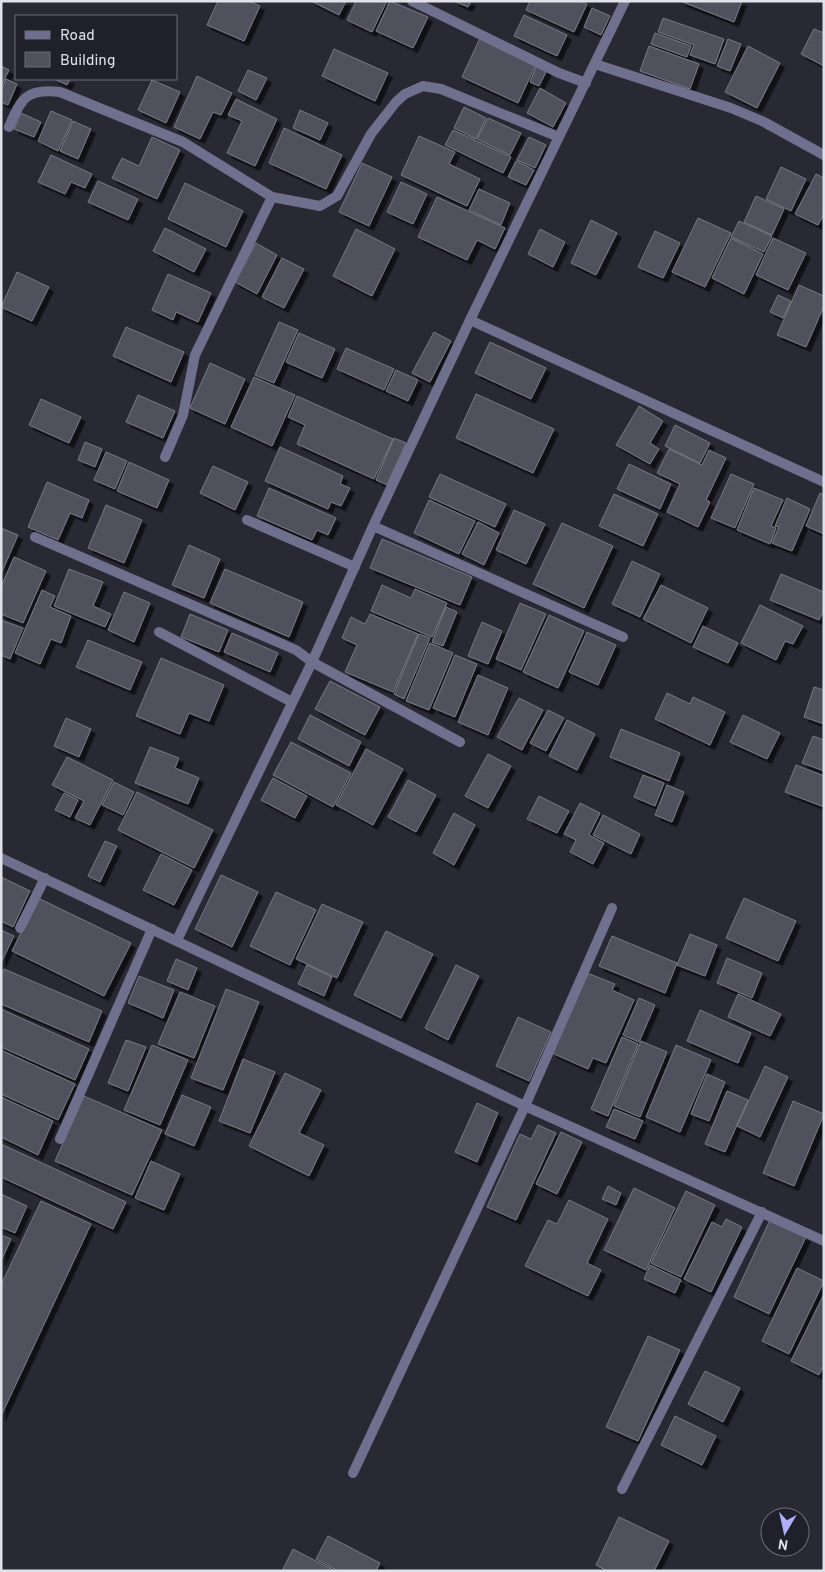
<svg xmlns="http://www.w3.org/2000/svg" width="825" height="1572" font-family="Overpass,sans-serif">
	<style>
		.building { fill: #50515c; stroke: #777884; filter: url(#shadow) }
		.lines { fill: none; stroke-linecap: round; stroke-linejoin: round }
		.lane { stroke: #6f708d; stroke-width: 10 }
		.street { stroke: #6f708d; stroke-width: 10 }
	</style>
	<defs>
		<filter id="shadow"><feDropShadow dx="4.5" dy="4.5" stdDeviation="0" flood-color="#0009"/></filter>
	</defs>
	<rect width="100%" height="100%" fill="#292934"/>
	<path class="building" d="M218 1H249L260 6 244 41 207 25Z
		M311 1H346L339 15Z
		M356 1H387L372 32 347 20Z
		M390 1 428 17 413 48 376 31Z
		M454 1H471L468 7Z
		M530 1H581L587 4 574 32 526 10Z
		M680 1H742L734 22Z
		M592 8 610 16 601 35 584 27Z
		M524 15 567 35 557 56 514 36Z
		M663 18 724 39 715 64 690 55 694 45 658 32Z
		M814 29 824 33V66L801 54Z
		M655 33 691 46 687 57 651 44Z
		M480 38 536 64 518 103 462 77Z
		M728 39 741 44 730 71 717 66Z
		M649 46 699 64 690 89 640 71Z
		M748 46 780 63 757 108 725 92Z
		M334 49 388 73 375 101 322 76Z
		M537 65 547 70 539 86 530 82Z
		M1 66 9 70 1 86Z
		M248 70 267 78 256 100 238 91Z
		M197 76 232 93 221 115 213 112 200 139 174 127Z
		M6 79 17 84 8 105 1 102V90Z
		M54 79H70L67 85Z
		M152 80 180 92 166 123 138 110Z
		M540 88 566 103 553 127 527 113Z
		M236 99 277 119 255 166 227 153 242 121 228 115Z
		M464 107 486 118 476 139 454 128Z
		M300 110 328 123 320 140 293 128Z
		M51 111 72 120 58 151 38 141Z
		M21 113 41 122 34 137 14 129Z
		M488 118 521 133 510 155 477 139Z
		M73 121 91 129 78 159 60 151Z
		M284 128 342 155 326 189 269 163Z
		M453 130 511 157 503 173 445 145Z
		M419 136 455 152 449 164 480 179 467 206 401 175Z
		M152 137 180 150 157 199 112 178 122 158 139 166Z
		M529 137 546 145 535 168 517 160Z
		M51 155 92 174 85 188 71 182 65 194 38 182Z
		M516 161 534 170 526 185 508 177Z
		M362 163 392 177 369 226 339 212Z
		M781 167 806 179 791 211 766 199Z
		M816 174 824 178V214L818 225 795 214Z
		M98 181 138 199 128 220 88 202Z
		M401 182 427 194 413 224 387 212Z
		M185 183 243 211 226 247 168 219Z
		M479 189 510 203 501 225 469 210Z
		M756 196 784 209 772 235 744 222Z
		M437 197 505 228 495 249 477 240 467 260 418 237Z
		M698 218 731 233 705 287 672 272Z
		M591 220 617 233 596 275 571 263Z
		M739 221 772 236 764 252 731 237Z
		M165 228 206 249 194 272 153 251Z
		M356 229 395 249 372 296 333 276Z
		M540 229 565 242 553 267 528 254Z
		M655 231 680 243 663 278 638 267Z
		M731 238 763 254 744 294 712 278Z
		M773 238 806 253 788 290 756 275Z
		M256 243 277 255 257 294 235 282Z
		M282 258 304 269 284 308 262 297Z
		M17 272 49 287 32 321 1 307Z
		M168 274 211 293 198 322 176 312 173 320 152 310Z
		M799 285 824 296V306L806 347 777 335Z
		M778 295 791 301 783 318 770 312Z
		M279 322 298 330 274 383 255 375Z
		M126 327 184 352 171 382 113 356Z
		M434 332 451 341 430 382 412 373Z
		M299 333 335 349 322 378 286 362Z
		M490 342 546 368 531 399 475 373Z
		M346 348 394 369 384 390 337 369Z
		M210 363 245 379 225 424 190 408Z
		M396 370 418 380 408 401 386 391Z
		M254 377 295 395 272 446 231 427Z
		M476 394 554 429 533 473 456 438Z
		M138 395 175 411 163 438 126 422Z
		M297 396 393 439 374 479 297 444 305 425 288 417Z
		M41 399 81 417 69 443 29 425Z
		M639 406 663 421 650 443 659 449 650 464 616 445Z
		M675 425 710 443 700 463 665 446Z
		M394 438 406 443 387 485 376 480Z
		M85 442 102 449 95 467 78 460Z
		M280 447 343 476 340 484 350 488 341 506 331 502 328 509 265 481Z
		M669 449 702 465 709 450 726 458 706 500 710 502 698 527 667 512 680 484 657 473Z
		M106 452 127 461 115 489 94 480Z
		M129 462 169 480 157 508 117 491Z
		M629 464 671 484 660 509 617 489Z
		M213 466 248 482 235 510 200 493Z
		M440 474 506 504 495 527 429 497Z
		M731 474 754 484 735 528 711 518Z
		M47 482 89 500 82 518 70 513 58 540 28 527Z
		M269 488 336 518 328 535 317 530 312 540 257 516Z
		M754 488 783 500 771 526 776 528 770 544 737 530Z
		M820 493 824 495V534L806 526Z
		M614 494 658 514 643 546 599 526Z
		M787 498 810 509 792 551 772 543 779 527 775 526Z
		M429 500 475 521 459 554 414 533Z
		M106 505 142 520 124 563 88 548Z
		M514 510 545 524 526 564 496 550Z
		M478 522 499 533 484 565 462 554Z
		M562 523 613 546 584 608 533 584Z
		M1 528 18 535 1 574Z
		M382 539 472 577 460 605 370 568Z
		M189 545 220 559 204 598 172 585Z
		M14 557 46 571 23 623 1 614V587Z
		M632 561 660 574 640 617 612 604Z
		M69 569 103 582 93 606 111 614 105 627 54 606Z
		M225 569 303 602 289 637 210 603Z
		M781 574 824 592V610L819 620 770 600Z
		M382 585 411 598 415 589 447 603 432 637 371 611Z
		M661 585 708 608 691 643 643 619Z
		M42 590 55 596 50 607 71 616 61 643 51 639 40 664 15 653Z
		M124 592 150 603 134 642 108 630Z
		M520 603 546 614 521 670 496 659Z
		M760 605 803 626 793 644 785 641 776 660 741 643Z
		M446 607 457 612 443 646 432 642Z
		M190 614 228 630 219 652 181 637Z
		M370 614 418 634 393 692 345 672 357 645 342 638 351 617 365 624Z
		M549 615 584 631 558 688 523 672Z
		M1 620 23 628 10 659 1 655Z
		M482 622 502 631 488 664 468 656Z
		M703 626 738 643 728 663 693 647Z
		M587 632 616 645 598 685 569 672Z
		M232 633 278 653 270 672 224 652Z
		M419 634 430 638 404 699 394 694Z
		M88 640 142 662 130 690 76 667Z
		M430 643 453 653 429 710 406 701Z
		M455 655 477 664 455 717 433 708Z
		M161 658 224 685 209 721 189 713 180 734 136 716Z
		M478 675 508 688 488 735 458 722Z
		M330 681 380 707 365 735 315 709Z
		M814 687 824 690V724L804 717Z
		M667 693 690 704 693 697 725 712 710 745 655 719Z
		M519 698 543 710 522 750 497 737Z
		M548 710 564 718 546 751 530 743Z
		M310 715 361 742 349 766 298 739Z
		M743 715 780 733 767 759 730 742Z
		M66 718 91 729 79 757 54 746Z
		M567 720 595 734 577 770 549 756Z
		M621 729 680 753 669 781 610 757Z
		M813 736 824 740V771L802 763Z
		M291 742 351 773 333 807 273 775Z
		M150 747 179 758 175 768 199 778 188 804 135 783Z
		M366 749 403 769 373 825 336 805Z
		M488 754 511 766 488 808 465 796Z
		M67 757 113 780 90 825 75 818 84 801 52 785Z
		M796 765 824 776V807L785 792Z
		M643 775 664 783 655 806 634 797Z
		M273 778 307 796 295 818 261 800Z
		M408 780 436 795 416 832 388 817Z
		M114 782 134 792 123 815 102 805Z
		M667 785 684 792 672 822 655 815Z
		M137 792 213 830 194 868 118 830Z
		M64 793 78 800 70 817 55 810Z
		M539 796 569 811 557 833 527 819Z
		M580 803 600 813 589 835 604 843 593 864 570 852 576 840 564 834Z
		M454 813 475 825 454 865 433 853Z
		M603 815 640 834 631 854 593 835Z
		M105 841 117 846 100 882 88 876Z
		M161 854 192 870 174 905 143 890Z
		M221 875 258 892 232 947 195 929Z
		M1 877 30 891 13 927 1 921Z
		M276 892 316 910 290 965 250 946Z
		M38 898 131 943 104 996 12 951Z
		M744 898 796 921 778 961 726 938Z
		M322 904 363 922 337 978 296 959Z
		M1 930 14 936 1 963Z
		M386 931 433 954 401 1018 354 995Z
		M690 934 717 945 705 976 677 965Z
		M612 936 677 963 665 993 599 966Z
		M727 958 762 973 752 998 717 983Z
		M176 959 197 968 188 990 167 981Z
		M307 965 332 977 324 996 298 984Z
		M456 965 479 976 448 1040 425 1028Z
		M4 969 102 1011 89 1042 1 1004V975Z
		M587 973 615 984 612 990 634 1000 606 1063 593 1058 588 1069 552 1053Z
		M139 976 174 990 163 1018 128 1003Z
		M226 989 259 1002 223 1090 191 1078Z
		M180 992 215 1006 194 1058 158 1044Z
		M738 994 781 1014 770 1036 728 1017Z
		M639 998 655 1005 639 1042 623 1035Z
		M1 1009 89 1049 75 1080 1 1047Z
		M700 1010 751 1033 738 1063 687 1041Z
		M518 1017 551 1032 529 1081 496 1066Z
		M622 1037 638 1044 608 1116 591 1109Z
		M126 1040 146 1047 128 1091 108 1083Z
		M641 1041 667 1052 640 1117 614 1106Z
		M152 1045 188 1060 160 1125 124 1110Z
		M676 1045 711 1060 680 1132 646 1117Z
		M1 1050 75 1084 58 1120 1 1094Z
		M243 1059 275 1072 250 1133 219 1121Z
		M765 1066 788 1077 760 1137 737 1126Z
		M285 1073 321 1090 299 1133 324 1145 309 1176 249 1146Z
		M707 1074 725 1082 709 1121 691 1114Z
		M727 1091 748 1100 725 1152 705 1144Z
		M182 1095 211 1107 194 1146 165 1134Z
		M84 1096 162 1130 132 1195 55 1161Z
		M1 1097 53 1121 38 1155 1 1137Z
		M793 1101 824 1114 794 1186 763 1173Z
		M477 1103 498 1113 477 1162 455 1152Z
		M614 1109 643 1121 635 1139 606 1127Z
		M538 1125 556 1133 516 1220 487 1207 520 1134 531 1139Z
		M561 1132 582 1142 557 1194 536 1184Z
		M1 1144 126 1202 113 1229 1 1177Z
		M151 1161 180 1174 164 1210 135 1198Z
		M608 1186 621 1193 616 1205 602 1199Z
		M634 1188 675 1208 646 1270 604 1250Z
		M686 1191 715 1205 681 1277 651 1263Z
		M1 1194 27 1206 15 1233 1 1227Z
		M569 1200 608 1219 587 1263 601 1270 588 1296 525 1266 548 1220 557 1224Z
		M41 1201 91 1224 1 1416V1285Z
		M726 1219 742 1227 711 1292 684 1279 712 1222 722 1227Z
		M770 1220 806 1237 769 1314 734 1297Z
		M1 1235 11 1239 1 1261Z
		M650 1265 681 1280 675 1293 644 1279Z
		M797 1268 824 1281 789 1354 762 1341Z
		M824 1294V1365L819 1375 791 1361Z
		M648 1336 680 1350 638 1441 606 1427Z
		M705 1371 740 1388 723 1422 688 1404Z
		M675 1416 716 1436 702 1465 661 1445Z
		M619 1517 669 1541 654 1571H607L596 1565Z
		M328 1536 380 1563 376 1571H338L316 1559Z
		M293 1549 335 1571H282Z"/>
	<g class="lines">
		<path class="lane" d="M20 928 45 878
			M60 1139 152 929
			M353 1473 525 1106"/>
		<path class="street" d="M412 1 559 73 586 83
			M595 64 731 108 762 121 824 155
			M9 127C21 98 27 88 60 92L183 142 272 197 320 206 337 196 371 134 396 102 405 94 423 86 441 89 559 137
			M470 320 824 482
			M165 457 183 415 195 355 272 197
			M247 520 355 567
			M373 526 623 637
			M35 537 296 650 312 662 460 742
			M159 632 292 702
			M1 858 525 1106 824 1241
			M177 940 312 662 373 526 470 320 625 1
			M525 1106 612 908
			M622 1489 762 1212"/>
	</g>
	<rect width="825" height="1572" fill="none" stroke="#e1e2e9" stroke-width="5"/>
	<rect x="15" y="15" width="162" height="65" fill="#1f202a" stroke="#6d6e76"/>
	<rect x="25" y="31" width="25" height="8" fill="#6f708d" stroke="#6d6e76"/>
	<text x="60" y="40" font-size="15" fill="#e1e2e9">Road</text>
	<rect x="25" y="52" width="25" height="15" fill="#50515c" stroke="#6d6e76"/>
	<text x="60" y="65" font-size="15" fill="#e1e2e9">Building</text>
	<g transform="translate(785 1532) rotate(189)"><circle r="24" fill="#1f202a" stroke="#6d6e76"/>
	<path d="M0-4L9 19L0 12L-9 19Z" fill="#adaffb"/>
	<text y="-8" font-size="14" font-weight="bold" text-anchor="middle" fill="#e1e2e9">N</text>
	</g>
</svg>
